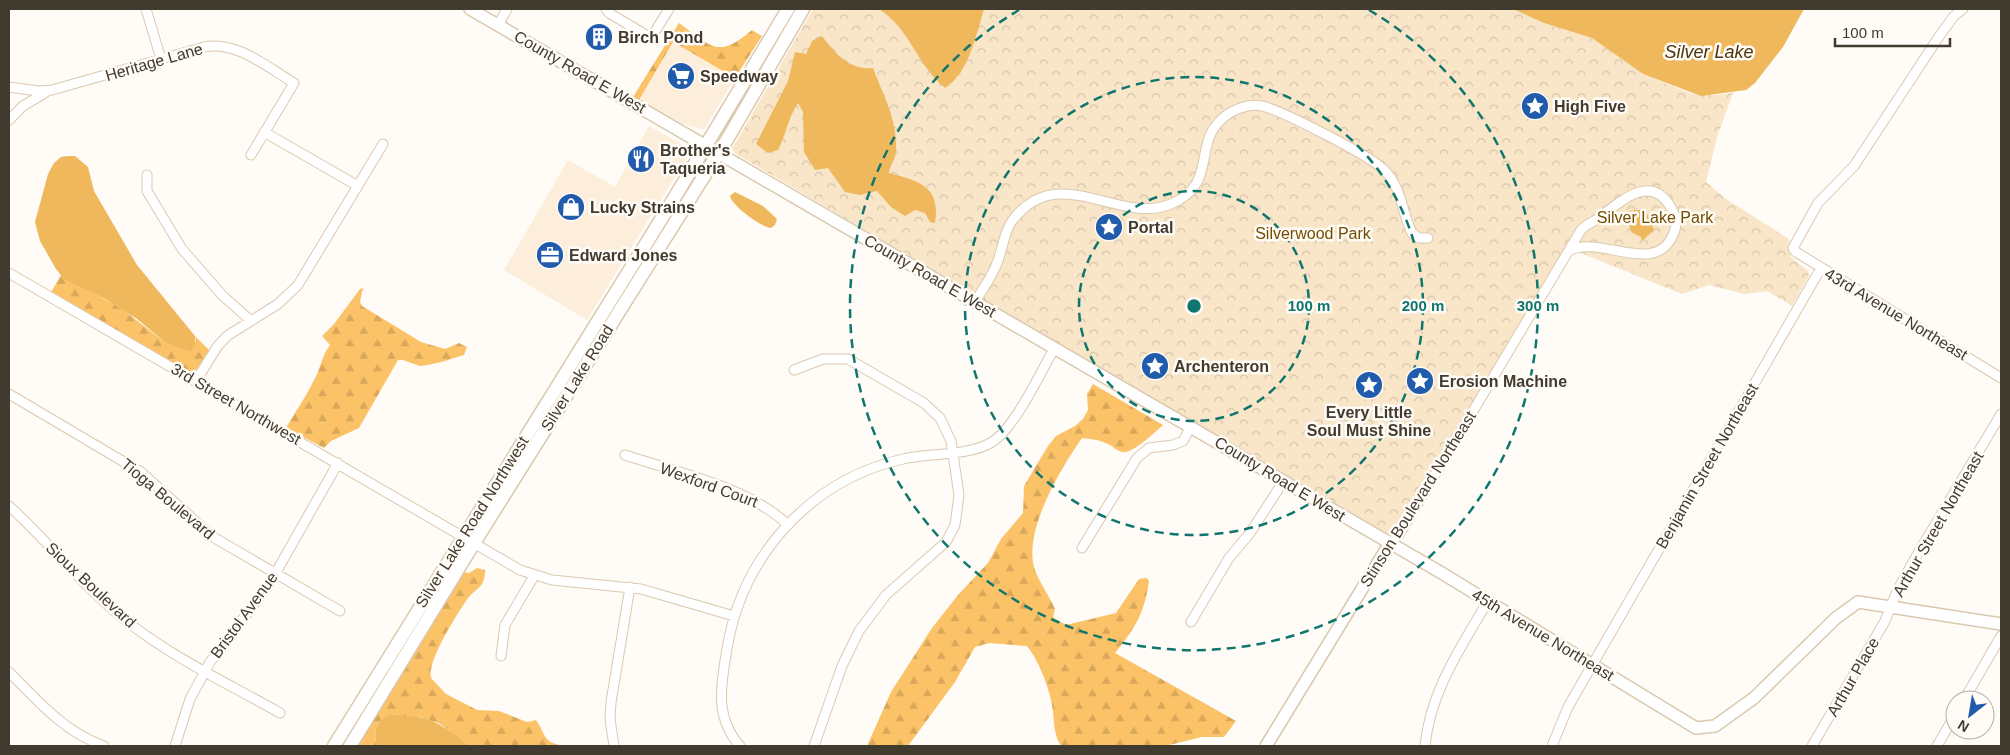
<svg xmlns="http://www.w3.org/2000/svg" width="2010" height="755" font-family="Arial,sans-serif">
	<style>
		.built { fill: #fceedb }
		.forest { fill: url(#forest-firs) }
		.park { fill: url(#park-crowns) }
		.water { fill: #efb85c }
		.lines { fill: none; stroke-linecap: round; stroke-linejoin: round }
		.minor-casing { stroke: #dbc9af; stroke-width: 11 }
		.tertiary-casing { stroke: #dbc9af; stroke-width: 14 }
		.secondary-casing { stroke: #dbc9af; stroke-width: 15 }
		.minor { stroke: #fff; stroke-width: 9 }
		.tertiary { stroke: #fff; stroke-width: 11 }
		.secondary { stroke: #fff; stroke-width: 12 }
		.ring { fill: none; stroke: #0f766e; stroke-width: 2.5; stroke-dasharray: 9 6 }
		.labels { text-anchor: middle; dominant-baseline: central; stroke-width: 5; stroke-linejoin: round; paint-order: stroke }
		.poi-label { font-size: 16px; font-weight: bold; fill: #413a2f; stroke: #fffbf6; text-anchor: start }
		.street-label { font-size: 16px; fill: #413a2f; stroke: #fffbf6 }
		.park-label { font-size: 16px; fill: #724e01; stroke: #fffbf6 }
		.water-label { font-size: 18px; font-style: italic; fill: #4b340c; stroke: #fffbf6 }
		.centre { fill: #0f766e; stroke: #fffbf6; stroke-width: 2.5 }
		.ring-label { font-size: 15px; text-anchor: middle; font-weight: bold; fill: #0f766e; stroke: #fffbf6; stroke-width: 5; stroke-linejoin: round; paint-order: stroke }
	</style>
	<defs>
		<pattern id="forest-firs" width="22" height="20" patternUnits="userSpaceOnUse" patternTransform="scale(1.25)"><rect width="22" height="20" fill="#fbc267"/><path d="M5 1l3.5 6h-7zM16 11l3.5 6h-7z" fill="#d8a75a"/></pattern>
		<pattern id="park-crowns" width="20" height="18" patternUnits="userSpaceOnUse" patternTransform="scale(1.25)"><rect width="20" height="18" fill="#f9e5c7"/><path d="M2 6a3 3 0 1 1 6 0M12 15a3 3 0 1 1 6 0" fill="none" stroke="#d7c5ab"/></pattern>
	</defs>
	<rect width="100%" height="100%" fill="#fffbf6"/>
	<path class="built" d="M673 42 735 78 704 130 684 124 639 100Z
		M649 126 686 147 690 152 587 320 504 270 568 160 615 187Z"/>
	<path class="forest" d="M679 23C711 46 717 60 752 30L762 36 735 78 673 42 639 100 633 97Z
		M61 275 122 309 167 344 186 349 196 341 195 336 209 350 197 369 190 373 51 292Z
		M363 288 360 302 362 306 421 342 445 349 459 343 467 347 464 355C448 360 436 364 420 366L403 360H398L359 428 331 441 324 448 286 428C295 412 306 397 314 380 321 368 321 357 330 345L322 336 334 324 360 289Z
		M1093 384 1163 425C1155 432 1133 454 1122 452 1117 451 1113 446 1108 444 1100 440 1091 439 1082 438 1061 468 1024 529 1034 567 1038 581 1049 595 1055 609L1053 617 1066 625 1116 613 1139 579 1147 578 1149 581C1144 614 1136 627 1115 653L1236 721 1224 737H1202L1165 746H1061C1052 732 1055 716 1051 700 1047 682 1038 660 1027 646L989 643 975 647 955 682 908 746H867L891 692 932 628 958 595 988 563 1001 539 1023 513 1024 486 1048 446 1056 436 1075 426 1083 419 1088 410 1087 394Z
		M477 568 485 570C485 590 475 587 466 601 456 616 427 661 431 678L446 694 477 710 499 711 527 722 536 720C547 736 542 743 566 746H470L439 723 420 717H405L391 714C376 721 374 728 376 744L381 746H356L463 572 469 573Z"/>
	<path class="park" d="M813 9H1513L1544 23 1592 38 1643 74 1692 94 1716 95 1733 93 1717 137 1706 182 1726 199 1789 239 1791 257 1808 271 1809 276 1792 306 1767 291 1744 294 1709 285 1682 294 1566 247 1396 532 1390 535 1147 397 736 154 732 149 735 144Z"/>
	<path class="water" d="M879 9H984C976 35 969 73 945 88 917 65 910 29 879 9Z
		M1513 9H1804L1783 47 1755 83 1746 90 1701 96 1643 74 1592 38 1544 23Z
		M822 36C836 54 849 70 873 68 883 95 898 121 896 151 896 158 890 165 889 173 919 181 941 186 935 223L930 222 925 213 915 210 905 216 891 207 877 191 860 195 845 192 828 168 815 170 804 152 803 112 798 103C788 118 786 135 778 150L768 153 756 144 788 81 795 52 806 54 812 41Z
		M68 156H75L88 167 94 191 137 265 195 336V345L191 351 167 344 137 319 105 299 64 279 56 269 40 241 35 222 48 174 54 163 61 157Z
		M735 192 763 206 777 219 775 225 771 228C761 227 732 206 730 196Z
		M1636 210H1642L1649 216 1653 215 1650 219 1654 230 1642 241 1641 237 1631 232 1629 224 1632 214 1630 211Z
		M391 714C400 716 409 716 418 717 438 720 454 734 470 746H381L376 744C374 728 376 721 391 714Z"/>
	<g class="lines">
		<defs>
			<path id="minor" d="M146 9 161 59
				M606 9 609 13 651 38 669 9
				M1963 9 1954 16 1940 35 1854 166 1818 203 1793 248 1796 252 2001 378
				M498 25 507 9
				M9 87 38 91 52 90 204 47C236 40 267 67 294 83L251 155
				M9 120 23 106 45 93
				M264 132 358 186
				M147 175V191L182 249 222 295 250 320
				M9 273 520 570 552 580 641 589 734 616
				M975 302C982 290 992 277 997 263 1003 249 1003 234 1012 221 1058 159 1119 226 1171 204 1216 185 1195 148 1218 123 1228 111 1247 103 1262 106 1281 110 1373 157 1385 171 1402 188 1402 213 1412 233L1419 238H1428
				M794 370 823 359H848L924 403 940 418 951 441 959 495 955 525 946 542 886 595 859 631 842 666 814 746
				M196 381 217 347 227 336 278 304 298 285 383 144
				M9 394 141 472 213 537 340 611
				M625 455C676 472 748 487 787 524
				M9 506C50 543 85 589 129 623 175 659 229 684 280 713
				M1390 543 1399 535 1581 230C1586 224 1594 222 1600 217 1620 202 1650 173 1670 206 1676 215 1678 225 1673 235 1655 277 1599 234 1569 251
				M1082 548 1137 458 1149 448 1173 445 1183 441 1191 426
				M1191 622 1229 558 1250 533 1283 482
				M501 656 505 625 534 576
				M9 672C38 701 64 732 104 746
				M1964 700 2001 636
				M175 746 190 699 210 662 270 583 338 463
				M614 746 610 719 611 702 630 587
				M740 746C714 717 721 684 727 649 742 556 810 480 903 459 929 453 970 456 992 442 1015 428 1040 373 1054 349
				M1425 746C1430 692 1461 647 1488 601
				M1552 746 1568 707 1821 268
				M1812 746 1885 621 1897 591 1917 555 2001 414
				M1937 746 1955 715"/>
			<path id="tertiary" d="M470 9 1440 572 1696 728 1715 726 1754 698 1836 618 1858 602 2001 624
				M1266 746 1390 543"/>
			<path id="secondary" d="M334 746 670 205 788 9
				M350 746 474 543 728 138 803 9"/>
		</defs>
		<use href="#minor" class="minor-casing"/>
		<use href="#tertiary" class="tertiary-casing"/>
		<use href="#secondary" class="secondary-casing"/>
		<use href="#minor" class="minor"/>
		<use href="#tertiary" class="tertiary"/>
		<use href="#secondary" class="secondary"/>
	</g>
	<g class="ring">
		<circle cx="1194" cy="306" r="115"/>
		<circle cx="1194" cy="306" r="229"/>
		<path d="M1369 10A344 344 0 1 1 1019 10"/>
	</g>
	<defs>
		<symbol id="building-disc" viewBox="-11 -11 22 22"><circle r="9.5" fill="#205bac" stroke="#fffbf6"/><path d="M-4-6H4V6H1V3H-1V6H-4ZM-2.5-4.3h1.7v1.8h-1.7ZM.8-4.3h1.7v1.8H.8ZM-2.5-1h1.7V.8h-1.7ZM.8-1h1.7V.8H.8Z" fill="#fff"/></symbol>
		<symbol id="supermarket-disc" viewBox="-11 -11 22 22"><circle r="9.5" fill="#205bac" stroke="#fffbf6"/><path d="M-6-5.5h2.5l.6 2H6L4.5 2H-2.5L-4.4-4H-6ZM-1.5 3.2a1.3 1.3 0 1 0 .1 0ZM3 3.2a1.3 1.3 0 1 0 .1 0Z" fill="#fff"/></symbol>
		<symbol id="sight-disc" viewBox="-11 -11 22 22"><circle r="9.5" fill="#205bac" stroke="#fffbf6"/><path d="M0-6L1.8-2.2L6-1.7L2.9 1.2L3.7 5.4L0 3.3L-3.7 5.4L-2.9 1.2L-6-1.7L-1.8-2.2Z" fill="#fff"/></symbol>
		<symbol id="restaurant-disc" viewBox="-11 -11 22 22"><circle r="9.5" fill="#205bac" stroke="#fffbf6"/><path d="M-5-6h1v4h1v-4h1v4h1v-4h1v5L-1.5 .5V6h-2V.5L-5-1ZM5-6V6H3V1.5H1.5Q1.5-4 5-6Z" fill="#fff"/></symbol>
		<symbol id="shop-disc" viewBox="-11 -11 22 22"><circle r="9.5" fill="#205bac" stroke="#fffbf6"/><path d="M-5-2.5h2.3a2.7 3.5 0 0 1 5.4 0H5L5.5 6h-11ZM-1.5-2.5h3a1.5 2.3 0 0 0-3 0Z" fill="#fff"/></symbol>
		<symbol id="office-disc" viewBox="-11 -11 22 22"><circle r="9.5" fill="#205bac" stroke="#fffbf6"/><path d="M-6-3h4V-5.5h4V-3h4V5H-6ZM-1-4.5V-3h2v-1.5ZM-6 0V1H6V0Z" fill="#fff"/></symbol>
	</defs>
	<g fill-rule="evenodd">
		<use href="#building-disc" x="583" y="21" width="32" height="32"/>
		<use href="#supermarket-disc" x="665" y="60" width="32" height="32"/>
		<use href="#sight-disc" x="1519" y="90" width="32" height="32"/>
		<use href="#restaurant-disc" x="625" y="143" width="32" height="32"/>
		<use href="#shop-disc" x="555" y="191" width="32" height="32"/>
		<use href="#sight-disc" x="1093" y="211" width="32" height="32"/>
		<use href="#office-disc" x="534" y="239" width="32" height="32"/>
		<use href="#sight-disc" x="1139" y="350" width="32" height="32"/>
		<use href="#sight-disc" x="1404" y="365" width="32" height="32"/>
		<use href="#sight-disc" x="1353" y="369" width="32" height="32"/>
	</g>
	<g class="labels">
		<g class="poi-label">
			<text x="618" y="37">Birch Pond</text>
			<text x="700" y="76">Speedway</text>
			<text x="1554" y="106">High Five</text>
			<text x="660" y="150">Brother's<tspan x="660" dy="18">Taqueria</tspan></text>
			<text x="590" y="207">Lucky Strains</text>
			<text x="1128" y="227">Portal</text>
			<text x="569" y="255">Edward Jones</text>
			<text x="1174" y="366">Archenteron</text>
			<text x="1439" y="381">Erosion Machine</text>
			<text x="1369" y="412" text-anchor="middle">Every Little<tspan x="1369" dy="18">Soul Must Shine</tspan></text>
		</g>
		<g class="street-label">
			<text transform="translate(154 62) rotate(-16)">Heritage Lane</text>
			<text transform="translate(580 72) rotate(30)">County Road E West</text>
			<text transform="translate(930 276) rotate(30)">County Road E West</text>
			<text transform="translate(1896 314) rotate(31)">43rd Avenue Northeast</text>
			<text transform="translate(577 378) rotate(-58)">Silver Lake Road</text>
			<text transform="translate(236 404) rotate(30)">3rd Street Northwest</text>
			<text transform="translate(1707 466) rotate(-60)">Benjamin Street Northeast</text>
			<text transform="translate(1280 479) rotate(31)">County Road E West</text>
			<text transform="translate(709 485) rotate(20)">Wexford Court</text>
			<text transform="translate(168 499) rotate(40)">Tioga Boulevard</text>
			<text transform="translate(1418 499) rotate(-58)">Stinson Boulevard Northeast</text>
			<text transform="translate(472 522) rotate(-58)">Silver Lake Road Northwest</text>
			<text transform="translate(1938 524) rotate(-60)">Arthur Street Northeast</text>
			<text transform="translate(91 585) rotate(43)">Sioux Boulevard</text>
			<text transform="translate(244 615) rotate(-54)">Bristol Avenue</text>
			<text transform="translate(1543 635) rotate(31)">45th Avenue Northeast</text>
			<text transform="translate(1853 677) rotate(-60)">Arthur Place</text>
		</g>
		<g class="park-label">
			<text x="1655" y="217">Silver Lake Park</text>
			<text x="1313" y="233">Silverwood Park</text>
		</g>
		<g class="water-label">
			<text x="1709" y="52">Silver Lake</text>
		</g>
	</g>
	<circle cx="1194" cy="306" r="8" class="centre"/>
	<g class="ring-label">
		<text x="1309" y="311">100 m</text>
		<text x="1423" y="311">200 m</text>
		<text x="1538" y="311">300 m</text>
	</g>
	<rect width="2010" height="755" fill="none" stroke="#413a2f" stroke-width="20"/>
	<g transform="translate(1970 715) rotate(211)"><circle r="24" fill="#fffbf6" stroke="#b3aea6"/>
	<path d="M0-4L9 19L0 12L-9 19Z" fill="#205bac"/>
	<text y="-8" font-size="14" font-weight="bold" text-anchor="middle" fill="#413a2f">N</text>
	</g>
	<path d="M1835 38v8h115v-8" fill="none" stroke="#413a2f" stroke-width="2.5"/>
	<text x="1842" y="38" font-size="15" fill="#413a2f" stroke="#fffbf6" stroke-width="4" paint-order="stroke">100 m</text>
</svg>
